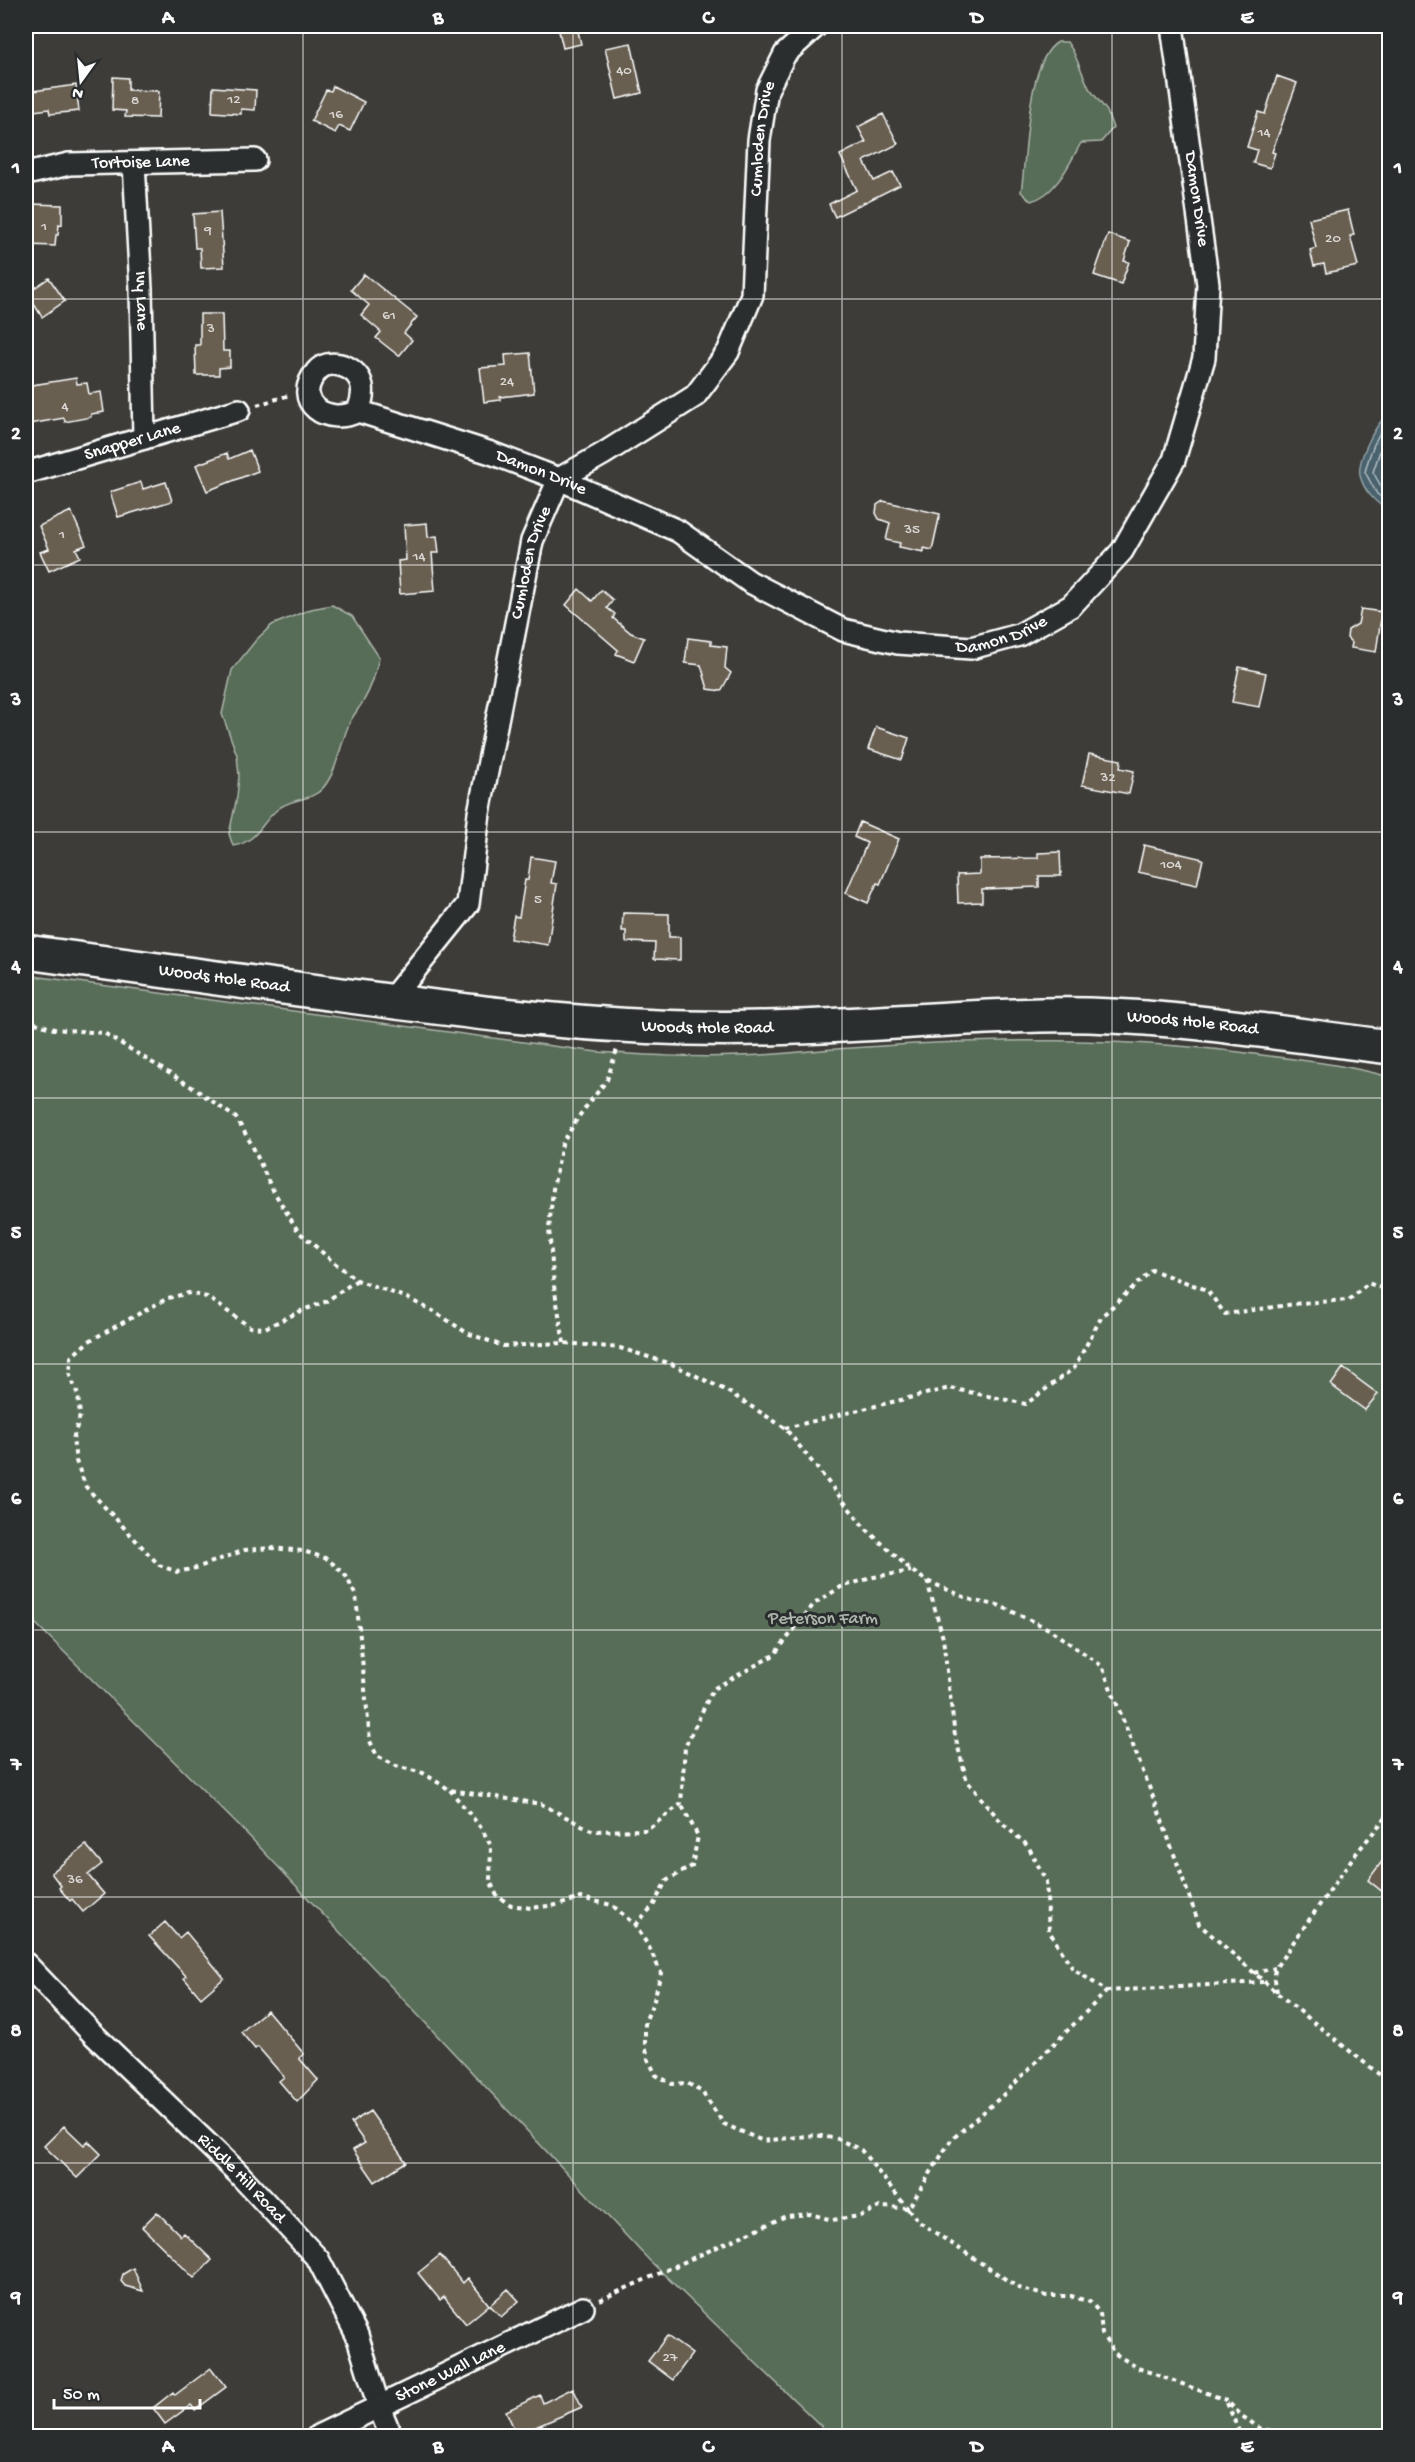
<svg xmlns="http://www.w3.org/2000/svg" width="1415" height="2462" font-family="'Gochi Hand',sans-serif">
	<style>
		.green { fill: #596d58; stroke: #acb6ac; stroke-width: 1.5 }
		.water { fill: #49626d; stroke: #92a1a7; stroke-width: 1.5 }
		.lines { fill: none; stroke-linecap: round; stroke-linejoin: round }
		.shore { stroke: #b6c0c5; stroke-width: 1.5 }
		.building { fill: #695f51; stroke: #fff; stroke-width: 1.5 }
		.minor-casing { stroke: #fff; stroke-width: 26 }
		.trunk-casing { stroke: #fff; stroke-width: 38 }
		.path { stroke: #fff; stroke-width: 4; stroke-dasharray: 4.5 4.5; stroke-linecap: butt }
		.minor { stroke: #2a2d2e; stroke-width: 21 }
		.trunk { stroke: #2a2d2e; stroke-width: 33 }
		.grid { fill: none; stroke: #fff; stroke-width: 1.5; stroke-opacity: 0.55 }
		.labels { text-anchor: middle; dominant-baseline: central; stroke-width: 6; stroke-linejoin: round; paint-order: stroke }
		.number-label { font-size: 15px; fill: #dad7d4 }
		.street-label { font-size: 18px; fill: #fff; stroke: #2a2d2e }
		.park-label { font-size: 18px; fill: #acb6ac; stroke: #2a2d2e }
		.neatline { fill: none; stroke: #fff; stroke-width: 2 }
		.grid-label { font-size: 20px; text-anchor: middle; font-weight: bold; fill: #fff }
	</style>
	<rect width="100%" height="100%" fill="#3d3c38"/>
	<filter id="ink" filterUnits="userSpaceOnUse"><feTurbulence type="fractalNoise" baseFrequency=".0167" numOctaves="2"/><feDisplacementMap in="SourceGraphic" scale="12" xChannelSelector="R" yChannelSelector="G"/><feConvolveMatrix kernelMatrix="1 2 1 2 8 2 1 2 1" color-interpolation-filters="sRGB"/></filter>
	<g filter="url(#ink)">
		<path class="green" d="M1058 42H1067L1073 51 1089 88 1107 111 1113 128 1101 142 1081 143C1069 164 1056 195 1031 201L1021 192C1027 157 1026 60 1058 42Z
			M332 605 352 616 379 657C376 672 372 687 364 700 360 707 355 713 351 720 340 741 339 769 323 788 312 801 291 798 278 809 261 822 258 842 233 846L229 834 237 797 239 776 237 755 222 714 232 670 256 640 272 625 311 609Z
			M26 975 597 1052C644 1055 691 1058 738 1056 776 1055 813 1050 851 1048 990 1038 1131 1036 1269 1056 1309 1061 1351 1066 1389 1077V2436H817L822 2427 649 2260 250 1837 26 1614Z"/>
		<path class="water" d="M1389 415V510C1376 504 1363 490 1360 475 1357 461 1376 421 1389 415Z"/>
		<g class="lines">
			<path class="shore" d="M1390 421C1376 432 1369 456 1365 472L1377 494 1390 504
				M1390 432 1382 445 1373 472 1382 488 1390 494"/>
		</g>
		<path class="building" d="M577 27 581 44 563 48 559 31Z
			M631 43 642 93 617 99 605 48Z
			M1277 76 1297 83 1272 152 1275 153 1270 168 1253 163 1257 150 1247 147 1258 112 1265 114Z
			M113 77 128 78V90L159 91 158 118 125 117 126 111 112 110Z
			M76 85 79 111 50 114 49 109 26 112V92Z
			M333 86 364 102 350 131 339 126 335 133 311 121 326 90 331 91Z
			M213 87 256 90 255 110 241 109V114L212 112Z
			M883 114 898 144 864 161 874 181 893 172 900 185 835 217 829 204 857 190 840 155 866 142 858 127Z
			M30 204 62 205V225L59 224 58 235H56L55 246 26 245V229H30Z
			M1348 210 1354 235 1350 236 1358 266 1326 273 1324 264 1314 266 1310 250 1316 248 1309 219Z
			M220 212 224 267 201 268 200 248H195L193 214Z
			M1108 234 1130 242 1124 261 1129 262 1121 284 1094 275Z
			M364 274 417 317 404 333 412 340 399 356 376 338 381 332 361 315 369 305 351 290Z
			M49 278 65 301 42 317 27 293Z
			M200 314H222L223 351H230V367L219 368V375H196L195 345H200Z
			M530 353 534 393 500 397V400L484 402 480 368 506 366 505 355Z
			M76 378 77 384 87 383 89 394 101 392 104 412 91 414V417L65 422 64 418 29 424 26 386Z
			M250 450 258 471 207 491 196 465 227 453 229 459Z
			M141 482 143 489 166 482 172 501 118 517 110 492Z
			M883 501 940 514 932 550 924 548V552L899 547 900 543 886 540 890 523 879 519 876 513 877 505Z
			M71 511 86 545 76 549 80 557 49 571 40 552 49 549 39 526Z
			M427 523 428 537 437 536 439 553H432L435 591 400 594 398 561 406 560 404 525Z
			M579 589 592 601 601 590 613 600 607 608 615 614 613 618 631 633 644 638 634 661 616 654 618 650 566 605Z
			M1361 609 1382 612 1376 652 1351 648 1352 643 1347 638 1348 630 1358 624Z
			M688 638 711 641V645L727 647 725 668 731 673 721 691 708 689 701 665 685 663Z
			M1239 667 1266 673 1259 707 1232 702Z
			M876 727 909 738 902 760 868 749Z
			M1089 754 1121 760 1120 768 1134 771 1129 794 1082 785Z
			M860 822 899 839 880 884 877 883 868 903 846 893 867 843 854 837Z
			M1144 845 1203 859 1197 885 1138 872Z
			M1060 852 1061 876H1039V887L982 889V902L958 903 957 875 980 874V859L1038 858V853Z
			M531 857 555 861 551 883 557 884 548 945 510 939 514 916 519 917 525 880H528Z
			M623 913 669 914V937H680V960L654 959 655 943 626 942V931H622Z
			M1343 1368 1378 1394 1365 1410 1331 1385Z
			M86 1845 102 1864 88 1875 104 1894 83 1912 72 1899 70 1901 59 1888 61 1886 51 1873Z
			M1389 1852V1897L1368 1880Z
			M165 1922 179 1938 186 1932 224 1978 201 1998 184 1978 186 1976 149 1936Z
			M267 2010 304 2054 299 2058 318 2080 297 2102 279 2081 284 2077 258 2047 255 2049 241 2032Z
			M370 2111 406 2162 375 2182 353 2150 365 2143 351 2123Z
			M64 2126 84 2145 88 2141 101 2154 77 2178 44 2146Z
			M157 2212 181 2236 184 2233 212 2260 194 2278 142 2227Z
			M440 2255 463 2283 468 2278 489 2305 466 2324 444 2297 440 2300 418 2273Z
			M133 2268 143 2291 125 2286 121 2281 123 2274Z
			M508 2289 519 2301 501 2317 490 2305Z
			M667 2336 692 2354 673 2380 648 2361Z
			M211 2368 226 2387 195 2410 191 2405 165 2424 153 2408 173 2392 175 2395Z
			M573 2388 582 2407 517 2435 506 2411 540 2395 543 2403Z"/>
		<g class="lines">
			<defs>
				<g id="minor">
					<path id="s1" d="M134 163 141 289 144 438"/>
					<path id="s2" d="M26 174 69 164 255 160"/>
					<path id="s3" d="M358 411C362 401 365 390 360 380 353 365 328 358 317 371 290 402 328 427 358 411L491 453 559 479 678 531 750 582 843 630 898 643 971 648 1019 635 1071 606 1122 551 1174 460 1204 358 1208 284 1172 26"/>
					<path id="s4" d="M26 473 239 410"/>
					<path id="s5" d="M390 1001 468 904 479 813 532 541 559 479 603 454 695 396 728 352 752 295 759 140 767 90 785 54 816 26"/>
					<path id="s6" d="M26 1964 93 2034 237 2172 318 2259 357 2335 379 2407 391 2436"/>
					<path id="s7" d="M318 2436 583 2308"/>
				</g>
				<g id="trunk">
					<path id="s8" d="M26 952C119 965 212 977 305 990 433 1007 560 1025 689 1028 806 1031 923 1018 1040 1015 1157 1012 1274 1033 1390 1047"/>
				</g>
			</defs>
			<use href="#minor" class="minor-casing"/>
			<use href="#trunk" class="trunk-casing"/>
			<path class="path" d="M257 405 290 395
				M26 1020 54 1029 104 1033 195 1089 236 1118 252 1145 271 1187 298 1231 332 1261 357 1280 407 1298 435 1312 467 1333 503 1346 564 1343 620 1348 674 1365 727 1391 785 1428 864 1527 912 1571 927 1581 974 1601 998 1605 1049 1629 1102 1666 1160 1815 1199 1924 1277 1993 1390 2083
				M357 1280 325 1302 303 1310 265 1328 250 1327 207 1297 189 1293 168 1298 89 1341 71 1357 70 1376 78 1395 80 1416 73 1439 76 1461 86 1487 159 1565 177 1572 196 1568 245 1550 272 1548 303 1551 328 1559 346 1576 356 1596 370 1741 377 1756 396 1766 423 1773 450 1790 541 1804 593 1831 647 1830 681 1804 685 1747 713 1689 774 1655 814 1604 841 1587 874 1577 911 1571
				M564 1343 554 1286 549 1229 553 1189 562 1144 579 1116 607 1080 617 1049
				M785 1428 950 1388 1026 1404 1074 1368 1102 1316 1152 1270 1207 1290 1225 1314 1302 1303 1349 1300 1368 1283 1390 1291
				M927 1581 943 1638 955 1736 967 1781 1002 1823 1028 1846 1046 1881 1049 1931 1073 1969 1107 1991 1263 1982
				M450 1790 482 1829 491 1846 490 1881 497 1896 511 1905 531 1908 558 1905 581 1898 612 1905 635 1925 649 1947 661 1973 654 2000 645 2022V2044L648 2059 656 2075 672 2084 687 2083 702 2092 724 2124 763 2141 815 2135 838 2139 861 2150 908 2209
				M635 1925 653 1906 666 1881 692 1866 698 1836 681 1804
				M1254 1973 1275 1968
				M1107 1991 1001 2097 951 2140 908 2209 919 2222 1019 2288 1047 2296H1071L1090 2302 1100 2313 1102 2334 1114 2353 1138 2368 1226 2400 1242 2416 1261 2429 1305 2436
				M1277 1992 1274 1974 1276 1967 1354 1856 1390 1812
				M600 2300 786 2216 811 2214 832 2220 860 2216 880 2207 907 2208
				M1227 2403 1241 2436"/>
			<use href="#minor" class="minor"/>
			<use href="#trunk" class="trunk"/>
		</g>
	</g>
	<path class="grid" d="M303 26V2436M573 26V2436M842 26V2436M1112 26V2436M26 299H1390M26 565H1390M26 832H1390M26 1098H1390M26 1364H1390M26 1630H1390M26 1897H1390M26 2163H1390"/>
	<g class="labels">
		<g class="number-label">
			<text x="624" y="71">40</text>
			<text x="234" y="100">12</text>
			<text x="135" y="101">8</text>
			<text x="336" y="115">16</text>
			<text x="1264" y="133">14</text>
			<text x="44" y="227">1</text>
			<text x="208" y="231">9</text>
			<text x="1333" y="239">20</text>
			<text x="389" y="316">61</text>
			<text x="211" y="329">3</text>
			<text x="507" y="382">24</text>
			<text x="65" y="407">4</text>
			<text x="912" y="530">35</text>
			<text x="62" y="535">1</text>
			<text x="419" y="557">14</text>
			<text x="1108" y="778">32</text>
			<text x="1171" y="865">104</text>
			<text x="538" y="900">5</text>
			<text x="75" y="1880">36</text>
			<text x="670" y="2358">27</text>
		</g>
		<g class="street-label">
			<text stroke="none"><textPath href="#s5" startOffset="994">Cumloden Drive</textPath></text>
			<text stroke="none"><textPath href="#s2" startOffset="116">Tortoise Lane</textPath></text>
			<text transform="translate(1196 199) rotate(82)">Damon Drive</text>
			<text stroke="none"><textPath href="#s1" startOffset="138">Ivy Lane</textPath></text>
			<text stroke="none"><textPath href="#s4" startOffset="111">Snapper Lane</textPath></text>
			<text stroke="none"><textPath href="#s3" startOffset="363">Damon Drive</textPath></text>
			<text stroke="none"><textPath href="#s5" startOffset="472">Cumloden Drive</textPath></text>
			<text stroke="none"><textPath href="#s3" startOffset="867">Damon Drive</textPath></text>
			<text stroke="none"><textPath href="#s8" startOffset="200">Woods Hole Road</textPath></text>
			<text stroke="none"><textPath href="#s8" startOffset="1172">Woods Hole Road</textPath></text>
			<text stroke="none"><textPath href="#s8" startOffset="686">Woods Hole Road</textPath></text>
			<text stroke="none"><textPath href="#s6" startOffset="304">Riddle Hill Road</textPath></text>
			<text stroke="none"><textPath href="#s7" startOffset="147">Stone Wall Lane</textPath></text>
		</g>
		<g class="park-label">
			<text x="823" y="1619">Peterson Farm</text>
		</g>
	</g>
	<rect width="1415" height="2462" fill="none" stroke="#2a2d2e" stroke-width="66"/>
	<g transform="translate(81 81) rotate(195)" stroke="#2a2d2e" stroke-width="4.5" paint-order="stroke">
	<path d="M0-4.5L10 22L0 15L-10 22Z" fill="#ffffff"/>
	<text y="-9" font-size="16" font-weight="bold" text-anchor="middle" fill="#ffffff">N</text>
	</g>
	<path d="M54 2399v9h146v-9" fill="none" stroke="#ffffff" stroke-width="3"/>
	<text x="63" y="2399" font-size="18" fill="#ffffff" stroke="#2a2d2e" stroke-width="4.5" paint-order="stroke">50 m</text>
	<rect x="33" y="33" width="1349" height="2396" class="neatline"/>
	<g class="grid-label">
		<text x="168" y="23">A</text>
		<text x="438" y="23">B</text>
		<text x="708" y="23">C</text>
		<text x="977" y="23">D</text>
		<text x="1247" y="23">E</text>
		<text x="16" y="173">1</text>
		<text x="1398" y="173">1</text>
		<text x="16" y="439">2</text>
		<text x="1398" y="439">2</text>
		<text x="16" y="705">3</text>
		<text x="1398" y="705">3</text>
		<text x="16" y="972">4</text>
		<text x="1398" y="972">4</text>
		<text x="16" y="1238">5</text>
		<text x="1398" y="1238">5</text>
		<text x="16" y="1504">6</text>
		<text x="1398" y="1504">6</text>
		<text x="16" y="1770">7</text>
		<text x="1398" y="1770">7</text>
		<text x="16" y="2036">8</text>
		<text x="1398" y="2036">8</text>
		<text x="16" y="2303">9</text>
		<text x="1398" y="2303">9</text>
		<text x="168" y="2452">A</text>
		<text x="438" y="2452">B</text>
		<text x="708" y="2452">C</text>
		<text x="977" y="2452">D</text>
		<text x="1247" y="2452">E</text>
	</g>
</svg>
